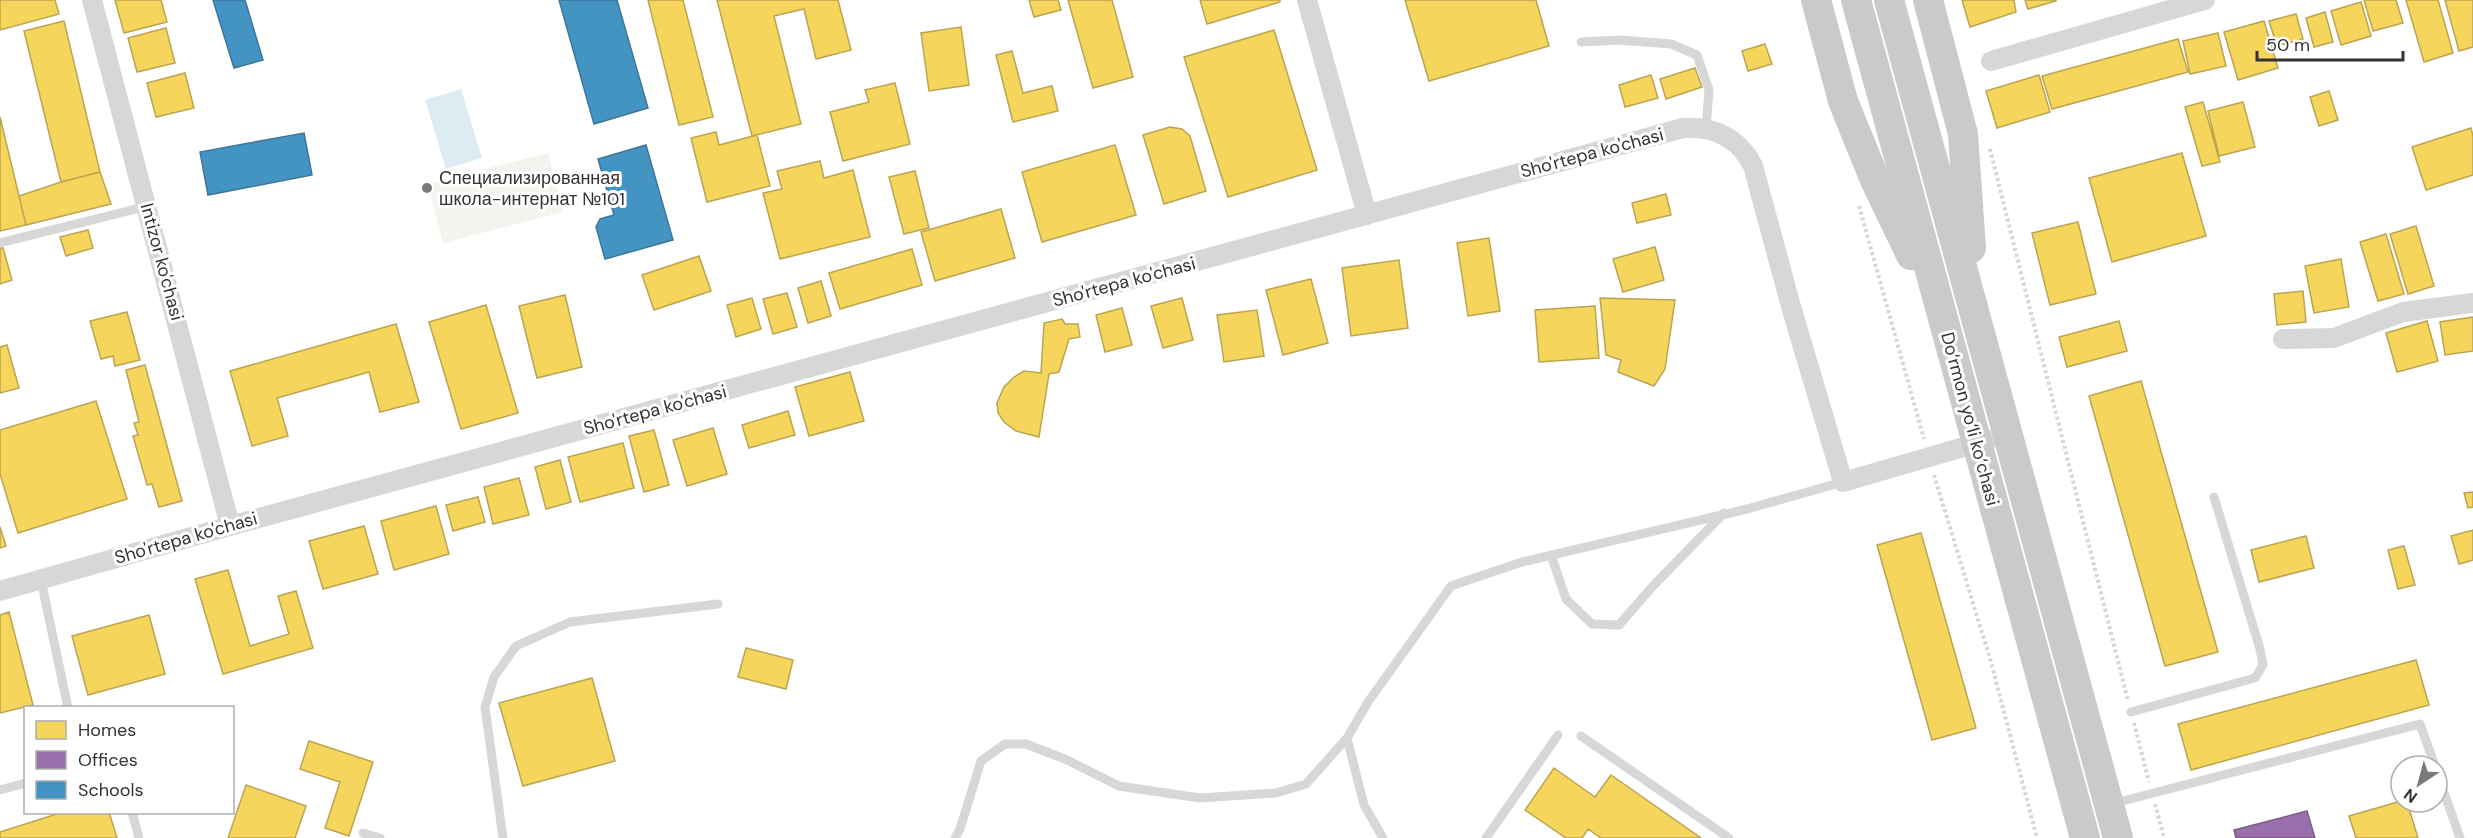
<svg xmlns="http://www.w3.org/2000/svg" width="2473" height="838" font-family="'DM Sans',sans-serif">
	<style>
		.green { fill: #f1f5ed }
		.water { fill: #ddebf3 }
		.homes { fill: #f6d55c; stroke: #bca450; stroke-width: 1.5 }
		.offices { fill: #9970ab; stroke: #7a5e87; stroke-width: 1.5 }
		.schools { fill: #4393c3; stroke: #3e7698; stroke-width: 1.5 }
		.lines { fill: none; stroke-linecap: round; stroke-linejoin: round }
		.path { stroke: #d6d6d6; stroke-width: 4; stroke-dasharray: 3 3; stroke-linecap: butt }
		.lane { stroke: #d7d7d7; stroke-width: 9 }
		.street { stroke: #d7d7d7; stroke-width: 20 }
		.primary { stroke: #cacaca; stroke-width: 30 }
		.poi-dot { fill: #7a7a7a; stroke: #fff; stroke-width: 2 }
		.labels { text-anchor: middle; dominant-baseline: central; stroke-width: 6; stroke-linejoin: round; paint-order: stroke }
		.street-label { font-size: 18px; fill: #333; stroke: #fff }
		.poi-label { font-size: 18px; fill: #333; stroke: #fff; text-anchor: start }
	</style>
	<rect width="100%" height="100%" fill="#fff"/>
	<path class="green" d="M548 153 563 212 443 243 428 184Z"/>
	<path class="water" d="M461 89 482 158 446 169 425 100Z"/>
	<path class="homes" d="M0 0H55L59 14 0 30Z
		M115 0H161L167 22 124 33Z
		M648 0H683L713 117 679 125Z
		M717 0H838L851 50 816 59 804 9 774 16 801 124 752 136Z
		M1029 0H1058L1061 10 1034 17Z
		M1068 0H1112L1133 77 1093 88Z
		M1200 0H1280V2L1207 24Z
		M1405 0H1536L1549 46 1429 81Z
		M1962 0H2014L2016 12 1970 27Z
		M2025 0H2056V1L2028 9Z
		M2364 0H2396L2403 23 2373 31Z
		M2406 0H2438L2453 53 2424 62Z
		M2445 0H2473V47L2459 51Z
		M2361 2 2371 36 2341 45 2331 11Z
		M2325 12 2333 42 2314 47 2306 18Z
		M2296 14 2303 39 2277 46 2269 21Z
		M64 21 100 172 61 182 24 31Z
		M2264 21 2278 68 2238 80 2224 32Z
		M961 27 969 85 929 91 921 33Z
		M166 28 175 63 137 72 128 38Z
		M1274 30 1317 170 1228 197 1184 57Z
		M2218 33 2226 66 2190 74 2183 41Z
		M2178 39 2188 72 2052 109 2042 76Z
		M1765 44 1772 64 1748 71 1742 51Z
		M1012 51 1023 93 1052 86 1058 111 1013 122 996 55Z
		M1695 68 1702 87 1666 99 1660 79Z
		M185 73 194 108 156 117 147 83Z
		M1651 75 1658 98 1625 107 1619 85Z
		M2039 75 2050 112 1997 128 1986 91Z
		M895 83 910 144 843 161 830 112 869 102 865 90Z
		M2329 91 2338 120 2319 126 2310 97Z
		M2203 102 2220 162 2202 166 2185 107Z
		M2243 102 2255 147 2219 156 2208 111Z
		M0 117 26 225 0 231Z
		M1170 127 1182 129 1190 136 1206 191 1164 204 1143 135Z
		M2471 128 2473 136V175L2426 190 2412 147Z
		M716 132 719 145 757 135 770 186 707 202 691 138Z
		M1115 145 1136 215 1042 242 1022 172Z
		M2182 153 2206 236 2112 262 2089 178Z
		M820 161 824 178 853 170 870 237 780 259 763 193 782 189 777 171Z
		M915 171 929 228 904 234 889 177Z
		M100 172 111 204 26 225 19 196 61 182Z
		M1666 194 1671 215 1637 223 1632 203Z
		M1001 209 1015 258 935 281 921 232Z
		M2078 222 2096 294 2050 305 2032 233Z
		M2416 226 2434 286 2408 294 2390 234Z
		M88 230 93 248 66 256 60 237Z
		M2386 234 2404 294 2378 301 2360 242Z
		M1489 238 1500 311 1468 316 1457 243Z
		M1655 247 1664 280 1623 292 1613 259Z
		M0 248H3L12 280 0 284Z
		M912 249 922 285 840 309 829 273Z
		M699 256 711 291 654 310 642 275Z
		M2341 259 2349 307 2314 313 2305 266Z
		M1399 260 1408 328 1351 336 1342 268Z
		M1311 279 1328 343 1283 355 1266 290Z
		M821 281 831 316 808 323 798 288Z
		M2303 291 2306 322 2277 325 2274 294Z
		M787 293 797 327 773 334 763 299Z
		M565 295 582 367 537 378 519 306Z
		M752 298 761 329 736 337 727 305Z
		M1182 298 1193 340 1163 348 1151 306Z
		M1600 298 1675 300 1665 369 1654 386 1618 372 1621 360 1606 355Z
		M486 305 518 413 461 429 429 322Z
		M1595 306 1599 358 1539 362 1535 310Z
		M1122 308 1132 345 1105 352 1096 315Z
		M1257 310 1264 356 1224 362 1217 315Z
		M127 312 140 360 115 366 113 356 101 359 90 321Z
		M2473 317V351L2445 355 2440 322Z
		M1062 319 1065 324H1078L1080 337 1069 339 1059 372 1049 374 1039 437 1016 431 1004 422 998 413 997 403 1004 387 1014 377 1024 371 1041 373 1044 323Z
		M2119 321 2127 351 2067 367 2059 337Z
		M2427 321 2438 361 2397 372 2386 333Z
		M396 324 419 402 380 412 369 372 277 398 288 436 252 446 230 371Z
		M7 345 19 388 0 393V347Z
		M145 365 182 501 159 507 152 484 147 485 133 436 138 435 134 423 139 422 126 370Z
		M850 372 864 421 809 436 795 387Z
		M2141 381 2218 652 2165 666 2089 396Z
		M96 401 127 499 18 533 0 474V430Z
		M788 411 795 435 749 448 742 425Z
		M713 428 727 474 687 486 673 440Z
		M654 430 669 485 644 492 629 436Z
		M623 443 634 488 580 502 568 457Z
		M560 460 571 502 546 509 535 467Z
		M519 478 529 515 493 524 484 487Z
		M2473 492V507L2468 508 2464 493Z
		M478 497 485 522 453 531 446 505Z
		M436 506 449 554 394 570 381 521Z
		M364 526 378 574 323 589 309 541Z
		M0 527 6 546 0 548Z
		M2473 530V560L2459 564 2451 536Z
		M1921 533 1976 728 1932 740 1877 545Z
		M2306 536 2314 568 2259 582 2251 550Z
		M2404 546 2415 585 2398 589 2388 550Z
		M228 570 250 646 289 634 278 596 296 591 313 648 223 674 195 579Z
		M9 612 33 705 0 713V615Z
		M149 615 165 674 88 695 72 636Z
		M746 648 793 660 786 689 738 677Z
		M2416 660 2429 705 2191 770 2178 724Z
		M592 678 615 761 523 786 499 703Z
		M309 741 373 762 349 836 325 828 340 782 300 769Z
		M1554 768 1595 797 1611 775 1701 838H1601L1588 829 1582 838H1566L1525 810Z
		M246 785 306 806 295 838H228Z
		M2401 801 2407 802 2418 838H2356L2349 816Z
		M63 812H109L117 838H0V832Z"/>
	<path class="offices" d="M2307 811 2315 838H2236L2234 830Z"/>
	<path class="schools" d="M213 0H245L263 60 234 68Z
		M559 0H617L648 108 594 124Z
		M304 133 312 175 208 195 200 152Z
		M646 145 673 240 605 259 596 227 600 219 614 215 598 159Z"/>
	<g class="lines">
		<path class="path" d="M1990 149 2128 701
			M1859 206 1924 439
			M1934 475 1991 662 2037 838
			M2134 723 2149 782
			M2155 804 2164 838"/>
		<path class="lane" d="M1581 42 1619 40 1671 44 1697 55 1709 90 1706 129
			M0 243 148 206
			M1551 555 1566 599 1592 624 1619 625 1652 587 1724 513
			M41 580 68 708
			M2131 712 2255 678 2263 665 2260 649 2214 497
			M1581 736 1729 838
			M2437 772 2460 838
			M0 790 26 783
			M2111 804 2420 724 2435 766
			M132 812 139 838
			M363 833 380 838
			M503 838 485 707 494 677 516 646 570 622 718 604
			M955 838 960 829 981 761 1005 744H1026L1065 759 1119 786 1200 798 1276 793 1306 784 1347 738
			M1383 838 1364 805 1347 738 1368 702 1451 586 1522 562 1747 509 1843 482
			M1486 838 1558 735"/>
		<path class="street" d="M92 0 230 526
			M1307 0 1367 215
			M1991 61 2205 0
			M2283 339 2334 338 2403 312 2473 303
			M0 591 230 526 1683 128C1714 126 1739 138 1753 166L1792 310 1843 482 1988 440"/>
		<path class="primary" d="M1816 0 1843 101 1875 180 1911 255
			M1856 0 2085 838
			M1889 0 2118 838
			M1928 0 1963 134 1971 248"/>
	</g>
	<circle class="poi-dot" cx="427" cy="188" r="6"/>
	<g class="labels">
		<g class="street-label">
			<text transform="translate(1592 153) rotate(-15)">Sho'rtepa ko'chasi</text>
			<text transform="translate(162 262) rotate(75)">Intizor ko'chasi</text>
			<text transform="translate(1124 282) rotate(-15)">Sho'rtepa ko'chasi</text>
			<text transform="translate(655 410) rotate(-15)">Sho'rtepa ko'chasi</text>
			<text transform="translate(1970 419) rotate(75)">Do‘rmon yo‘li ko‘chasi</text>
			<text transform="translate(186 538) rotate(-16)">Sho'rtepa ko'chasi</text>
		</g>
		<g class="poi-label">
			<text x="439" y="178">Специализированная<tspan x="439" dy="21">школа-интернат №101</tspan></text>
		</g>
	</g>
	<rect x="24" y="706" width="210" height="108" fill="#ffffff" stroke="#adadad" stroke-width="1.5"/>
	<rect x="36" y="721" width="30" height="18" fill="#f6d55c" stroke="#adadad" stroke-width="1.5"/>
	<text x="78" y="736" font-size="18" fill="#333333">Homes</text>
	<rect x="36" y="751" width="30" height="18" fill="#9970ab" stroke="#adadad" stroke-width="1.5"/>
	<text x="78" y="766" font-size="18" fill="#333333">Offices</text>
	<rect x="36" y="781" width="30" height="18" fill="#4393c3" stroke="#adadad" stroke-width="1.5"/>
	<text x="78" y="796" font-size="18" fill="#333333">Schools</text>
	<g transform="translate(2419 784) rotate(216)"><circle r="28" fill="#ffffff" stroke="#adadad" stroke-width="1.5"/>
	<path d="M0-4.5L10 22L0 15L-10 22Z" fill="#7a7a7a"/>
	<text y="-9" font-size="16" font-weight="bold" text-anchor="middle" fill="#333333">N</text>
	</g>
	<path d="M2257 51v9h146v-9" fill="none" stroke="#333333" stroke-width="3"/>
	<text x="2266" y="51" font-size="18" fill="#333333" stroke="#ffffff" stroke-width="4.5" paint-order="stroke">50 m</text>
</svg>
